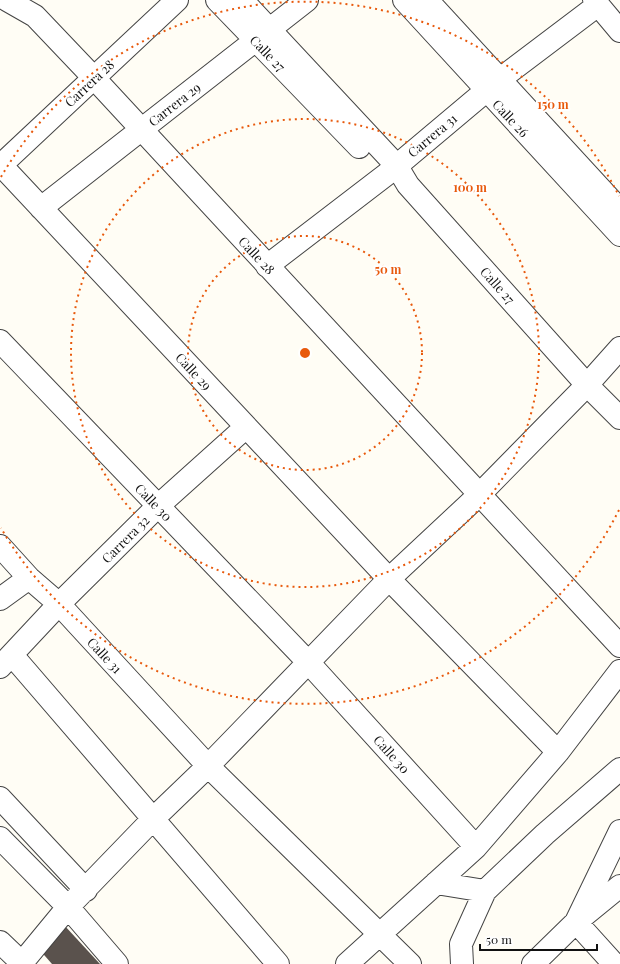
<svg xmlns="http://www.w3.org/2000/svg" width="620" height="964" font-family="'Playfair Display',serif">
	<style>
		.building { fill: #5a524d }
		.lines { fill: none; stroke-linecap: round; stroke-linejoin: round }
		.minor-casing { stroke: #444; stroke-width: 24 }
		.minor { stroke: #fff; stroke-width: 22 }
		.ring { fill: none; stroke: #e8590c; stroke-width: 2; stroke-dasharray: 2 4 }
		.labels { text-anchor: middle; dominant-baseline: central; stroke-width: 4; stroke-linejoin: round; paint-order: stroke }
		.street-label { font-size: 13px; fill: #111; stroke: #fff }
		.centre { fill: #e8590c; stroke: #fff; stroke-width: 2 }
		.ring-label { font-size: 12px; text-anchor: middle; font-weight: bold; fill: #e8590c; stroke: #fff; stroke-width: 4; stroke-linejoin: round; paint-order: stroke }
	</style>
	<rect width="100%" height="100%" fill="#fffdf5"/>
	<path class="building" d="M64 925 100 964H52L38 948Z"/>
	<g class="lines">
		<defs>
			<path id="minor" d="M7 0 35 16 94 78 620 646
				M217 0 359 147
				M242 0 396 165 408 185 587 385 620 418
				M404 0 620 235
				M427 0 620 210
				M594 0 620 31
				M0 164 389 579 558 752
				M0 166 177 0
				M41 208 307 0
				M267 266 387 174 500 79 598 5
				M0 341 308 662 476 847
				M0 546 29 578 59 604 208 766 410 964
				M0 599 29 578
				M12 655 278 964
				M0 667 59 604 158 506 246 427
				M0 798 86 890
				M0 838 68 907 117 964
				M436 883 485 891 545 834 620 769
				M0 942 23 964
				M21 964 68 907 153 819 208 766 389 579 480 494 587 385 620 348
				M347 964 476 847 558 752 620 671
				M462 964 461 944 485 891
				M533 964 576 922 620 886
				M614 964 576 922 620 831"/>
		</defs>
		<use href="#minor" class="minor-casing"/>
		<use href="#minor" class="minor"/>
	</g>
	<g class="ring">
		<circle cx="305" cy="353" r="117"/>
		<circle cx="305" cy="353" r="234"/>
		<path d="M619 510A351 351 0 0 1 1 528M1 177A351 351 0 0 1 619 196"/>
	</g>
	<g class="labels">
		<g class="street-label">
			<text transform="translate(268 53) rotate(46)">Calle 27</text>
			<text transform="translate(89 83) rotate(-43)">Carrera 28</text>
			<text transform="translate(174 104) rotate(-38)">Carrera 29</text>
			<text transform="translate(511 118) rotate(47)">Calle 26</text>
			<text transform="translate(432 135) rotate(-40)">Carrera 31</text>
			<text transform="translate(257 255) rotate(47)">Calle 28</text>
			<text transform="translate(498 285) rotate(48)">Calle 27</text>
			<text transform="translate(194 371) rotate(47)">Calle 29</text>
			<text transform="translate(154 502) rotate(46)">Calle 30</text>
			<text transform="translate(125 539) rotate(-45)">Carrera 32</text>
			<text transform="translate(105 655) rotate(47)">Calle 31</text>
			<text transform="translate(392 754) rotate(48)">Calle 30</text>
		</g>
	</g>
	<circle cx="305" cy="353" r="6" class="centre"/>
	<g class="ring-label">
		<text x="553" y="109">150 m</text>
		<text x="470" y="192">100 m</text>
		<text x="388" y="274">50 m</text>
	</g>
	<path d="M480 944v6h117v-6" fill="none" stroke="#111111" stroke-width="2"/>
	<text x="486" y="944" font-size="12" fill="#111111" stroke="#ffffff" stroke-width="3" paint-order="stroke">50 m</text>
</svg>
